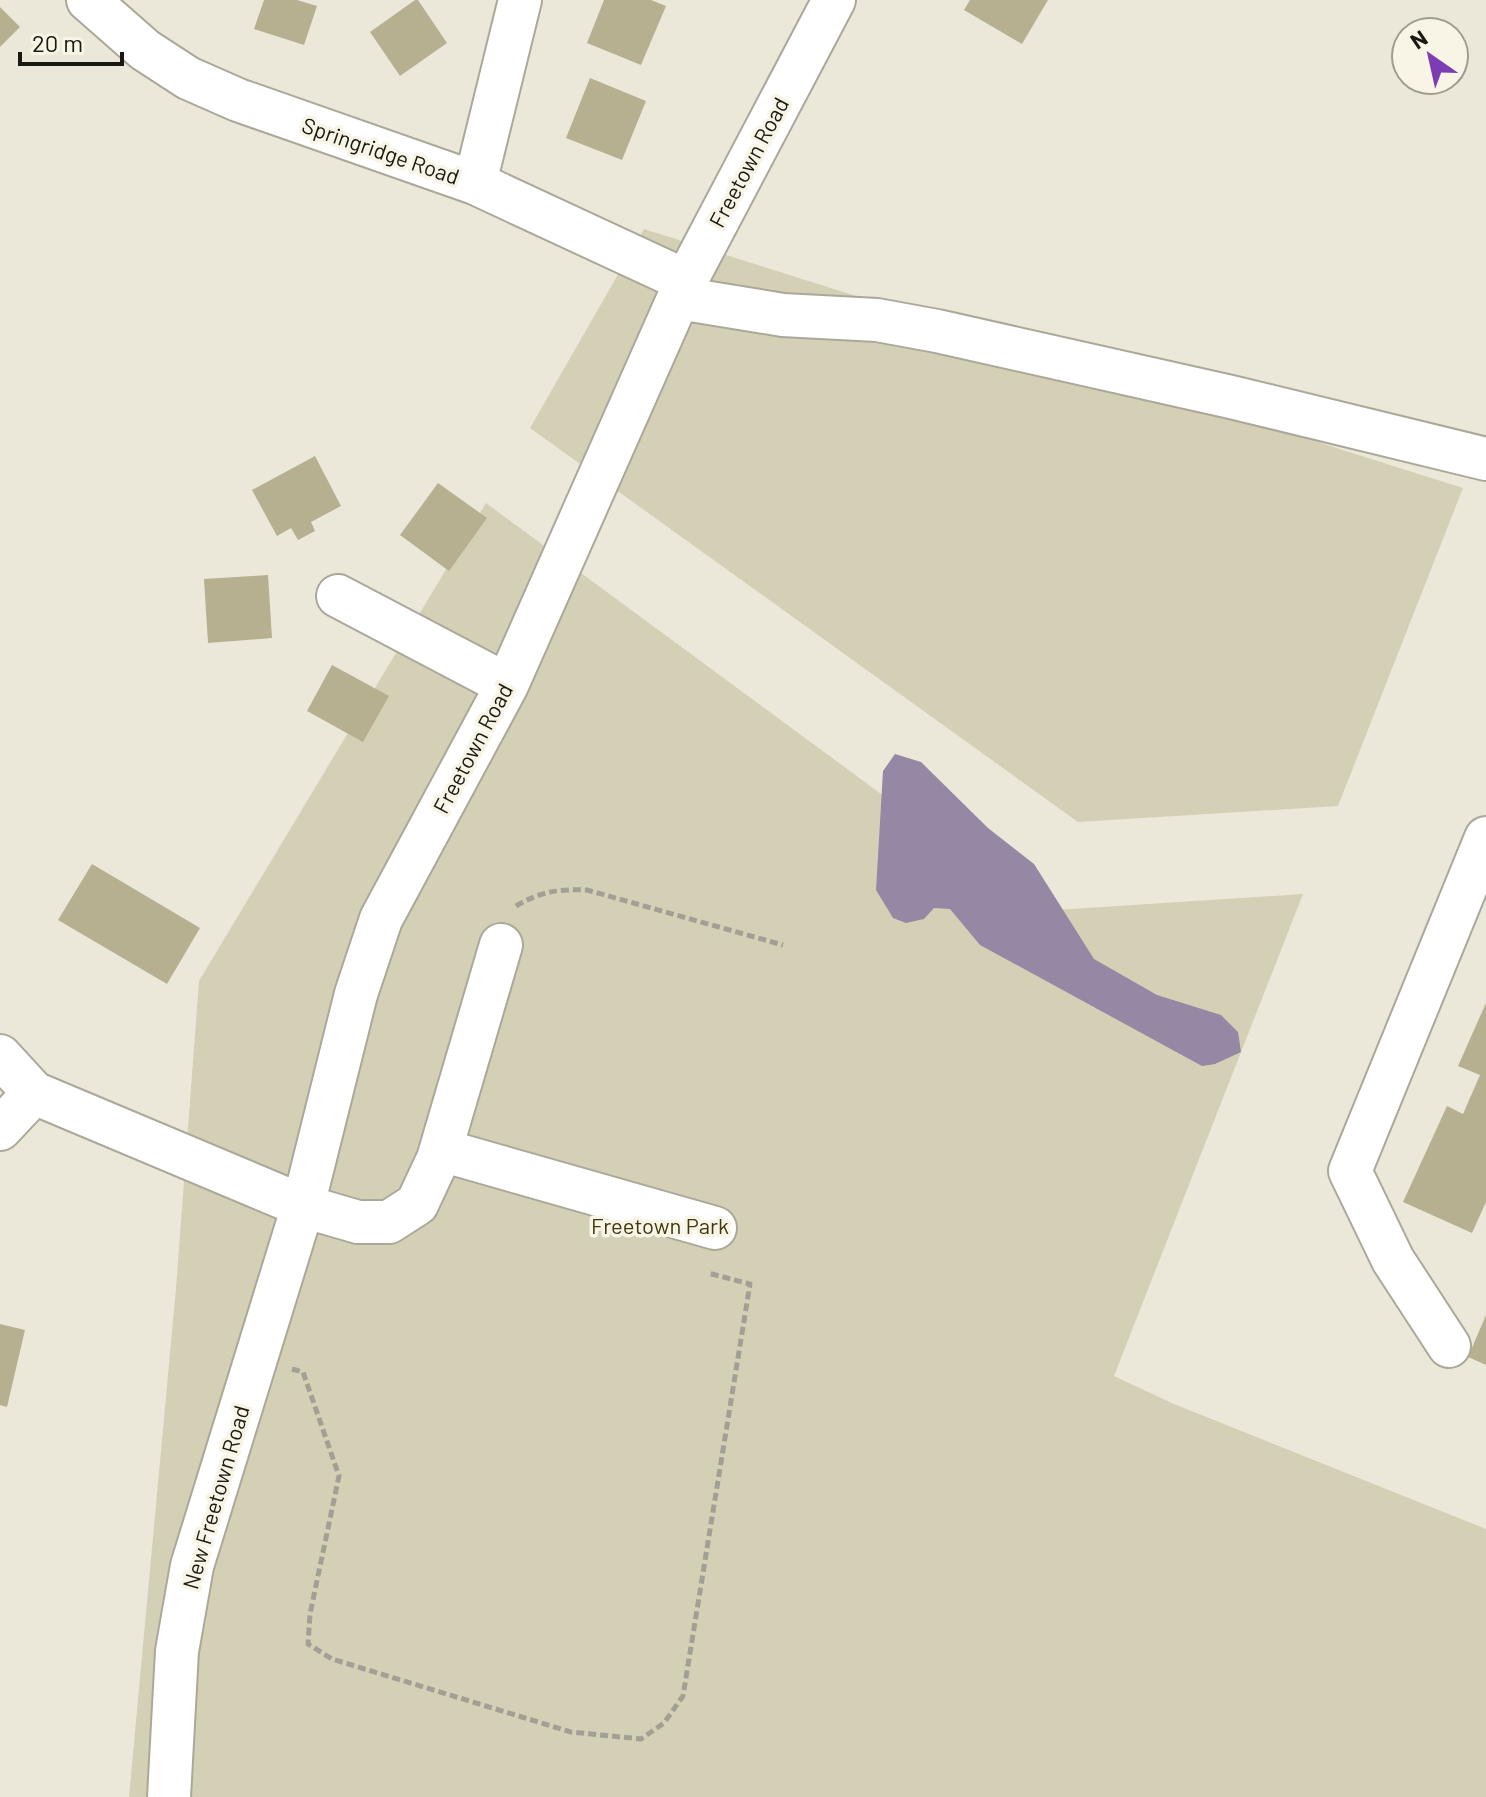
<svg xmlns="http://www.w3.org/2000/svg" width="1486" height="1797" font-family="Barlow,sans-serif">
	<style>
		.green { fill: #d4d0b5 }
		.water { fill: #9588a4 }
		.building { fill: #b6b091 }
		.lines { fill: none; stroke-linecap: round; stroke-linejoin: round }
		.minor-casing { stroke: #aba89a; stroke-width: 46 }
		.path { stroke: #a2a094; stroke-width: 5; stroke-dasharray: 8 4; stroke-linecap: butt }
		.minor { stroke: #fff; stroke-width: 42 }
		.labels { text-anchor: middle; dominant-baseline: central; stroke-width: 7; stroke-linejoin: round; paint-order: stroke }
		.street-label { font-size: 22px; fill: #191812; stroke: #f8f5e6 }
		.park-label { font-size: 22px; fill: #3f380f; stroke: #f8f5e6 }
	</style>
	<rect width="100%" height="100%" fill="#ebe8d9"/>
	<path class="green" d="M644 229 1463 488 1338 806 1078 822 530 428Z
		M486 503 1040 911 1303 894 1114 1376 1174 1404 1486 1529V1797H129L176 1288 199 981Z"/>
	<path class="water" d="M895 754 921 762 988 828 1034 864 1094 959 1157 995 1221 1015 1238 1032 1241 1052 1215 1064 1202 1066 980 945 950 909 934 908 924 919 906 923 893 918 876 890 883 771Z"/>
	<path class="building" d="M264 0H297L317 6 304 45 254 29Z
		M415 0H418L447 43 400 76 370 32Z
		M604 0H651L666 6 641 65 587 43Z
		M970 0H1048L1022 44 964 10Z
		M0 7 20 27 0 47Z
		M590 78 646 101 622 160 566 138Z
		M315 456 341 506 311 522 315 531 298 540 291 528 277 536 252 490Z
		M438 483 487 518 449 571 400 535Z
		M268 575 272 638 208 643 204 579Z
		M332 665 389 696 363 742 307 711Z
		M92 864 200 928 167 984 58 920Z
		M1486 1003V1202L1472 1233 1403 1202 1447 1106 1463 1114 1480 1075 1458 1066Z
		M1486 1315V1365L1468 1357Z
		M0 1324 25 1330 7 1407 0 1405Z"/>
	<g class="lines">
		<defs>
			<path id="minor" d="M88 0 145 50 188 78 238 100 475 183 686 281
				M475 183 520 0
				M679 298 783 315 877 320 937 331 1231 397 1486 459
				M338 596 507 685
				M0 1056 34 1093 303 1206 358 1222H389L417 1204 438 1159 501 945
				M0 1129 34 1093
				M441 1150 715 1228
				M1449 1346 1393 1260 1350 1171 1486 838
				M169 1797 177 1651 192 1566 303 1206 356 994 381 919 507 685 686 281 834 0"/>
		</defs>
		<use href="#minor" class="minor-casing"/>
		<path class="path" d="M516 906C542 891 558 889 587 890L783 945
			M292 1369 303 1372 339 1476 310 1614 308 1644 332 1659 571 1732 641 1739 664 1723 683 1696 750 1284 708 1273"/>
		<use href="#minor" class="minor"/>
	</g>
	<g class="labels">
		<g class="street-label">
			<text transform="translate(381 150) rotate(19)">Springridge Road</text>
			<text transform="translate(748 162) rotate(-62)">Freetown Road</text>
			<text transform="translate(472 748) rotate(-62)">Freetown Road</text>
			<text transform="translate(215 1497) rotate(-74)">New Freetown Road</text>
		</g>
		<g class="park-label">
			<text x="660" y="1225">Freetown Park</text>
		</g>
	</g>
	<g transform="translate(1430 56) rotate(326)"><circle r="38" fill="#f8f5e6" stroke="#9f9d91" stroke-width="2"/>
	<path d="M0-6L14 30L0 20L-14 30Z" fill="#7d3db2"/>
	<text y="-12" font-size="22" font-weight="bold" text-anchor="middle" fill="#191812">N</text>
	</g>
	<path d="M20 52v12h102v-12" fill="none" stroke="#191812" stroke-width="4"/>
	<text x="32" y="52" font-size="24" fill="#191812" stroke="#f8f5e6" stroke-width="6" paint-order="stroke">20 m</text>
</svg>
